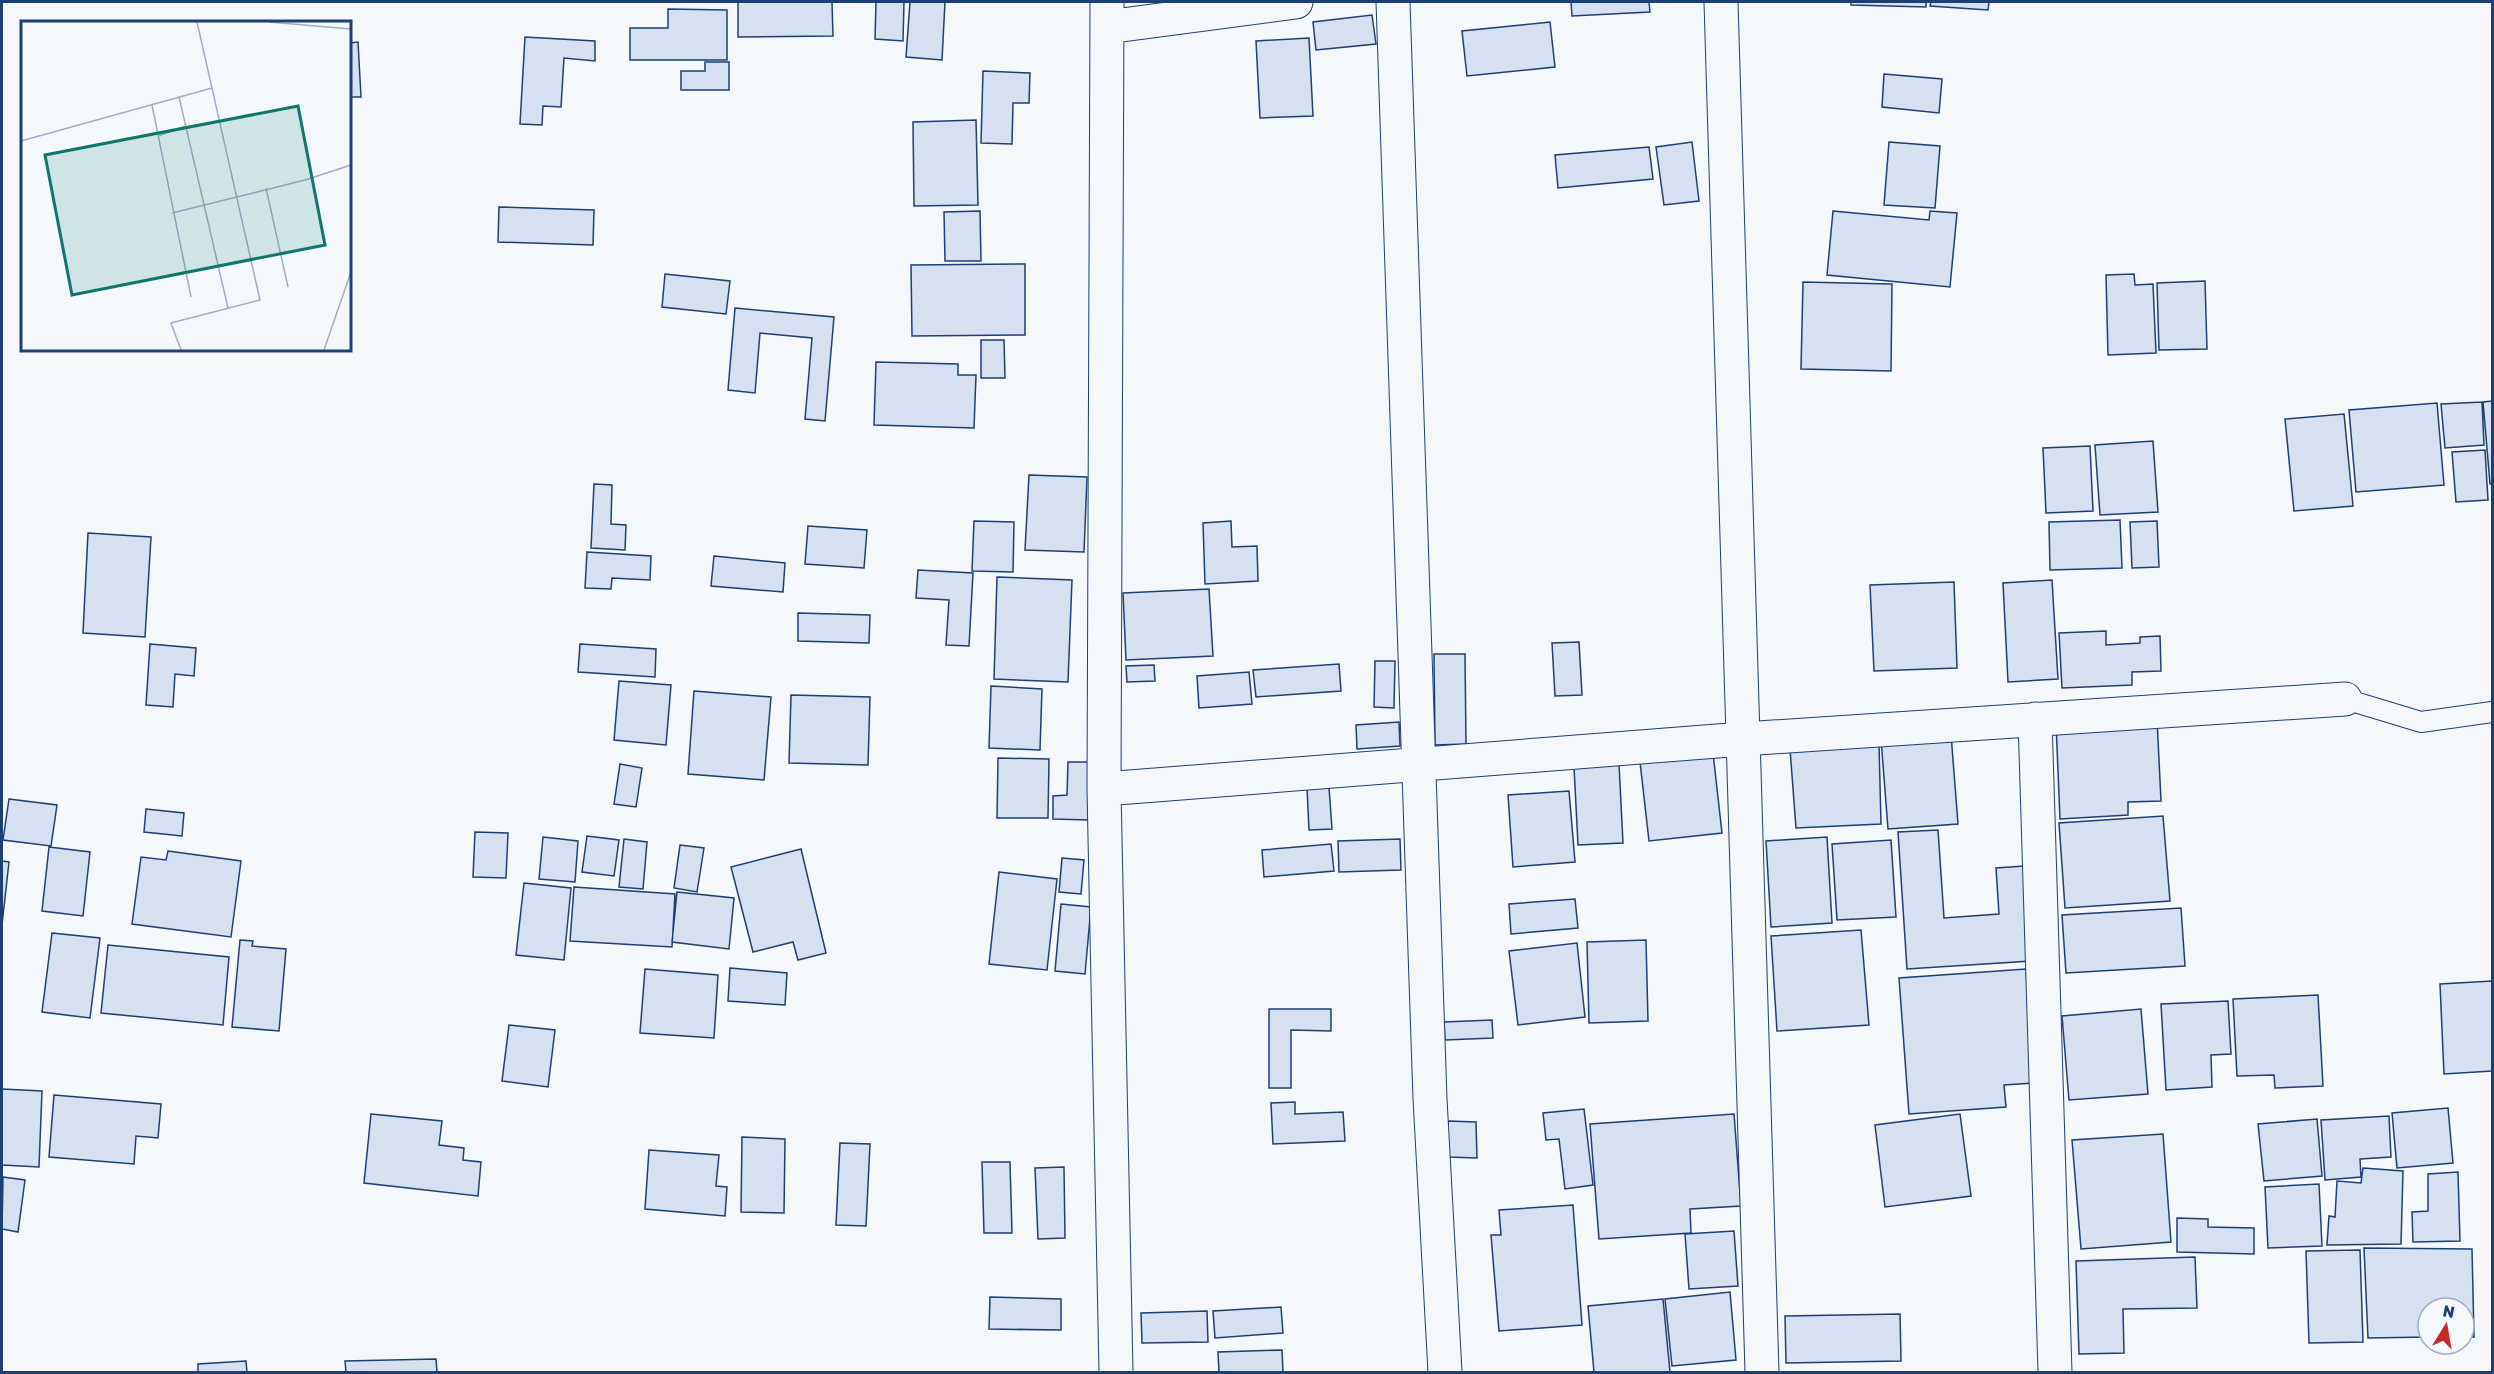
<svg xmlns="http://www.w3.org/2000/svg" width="2494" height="1374" font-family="Rubik,sans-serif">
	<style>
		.building { fill: #d5e0f0; stroke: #1d3f73; stroke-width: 1.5 }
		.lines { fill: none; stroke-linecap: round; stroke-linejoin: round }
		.service-casing { stroke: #1d3f73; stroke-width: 22 }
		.minor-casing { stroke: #1d3f73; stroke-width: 35 }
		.service { stroke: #f4f7fb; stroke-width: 20 }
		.minor { stroke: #f4f7fb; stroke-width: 33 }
		.inset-road { fill: none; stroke: #9eadc5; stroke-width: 1.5 }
		.view { fill: #0f766e; fill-opacity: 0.15; stroke: #0f766e; stroke-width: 3 }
		.inset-edge { fill: none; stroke: #1d3f73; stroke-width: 3 }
	</style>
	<rect width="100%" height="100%" fill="#f4f7fb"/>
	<path class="building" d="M738 2H832L833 36 738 37Z
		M876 2H904L903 41 875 39Z
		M910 2H945L942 60 906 57Z
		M1571 2H1649L1650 12 1572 16Z
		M1851 2H1926V7L1851 5Z
		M1931 2H1989L1988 10 1930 6Z
		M668 9 727 10V60H630V28H668Z
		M1372 15 1376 44 1316 50 1313 22Z
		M1550 22 1555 67 1467 76 1462 31Z
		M525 37 595 41V61L564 58 561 107 543 106 542 125 520 124Z
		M1309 38 1313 116 1260 118 1256 41Z
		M358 42 361 97H350V43Z
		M705 62H729V90H681V71H705Z
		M983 71 1030 73 1029 103H1013L1012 144 981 143Z
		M1884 74 1942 79 1939 113 1882 107Z
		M976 120 978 205 914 206 913 122Z
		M1692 142 1699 201 1664 205 1656 147Z
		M1889 142 1940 146 1935 208 1884 205Z
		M1649 147 1653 179 1558 188 1555 155Z
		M499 207 594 210 593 245 498 242Z
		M980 211 981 261H945L944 212Z
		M1833 211 1929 220 1930 211 1957 213 1950 287 1827 275Z
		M1025 264V335L912 336 911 265Z
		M665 274 730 281 726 314 662 307Z
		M2134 274 2135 285 2153 284 2156 353 2108 355 2106 275Z
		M2205 281 2207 349 2159 350 2157 283Z
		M1803 282 1892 284 1891 371 1801 369Z
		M735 308 834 317 825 421 805 419 812 338 760 333 755 393 728 390Z
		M981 340H1004L1005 378H981Z
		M876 362 958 364V375H976L974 428 874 425Z
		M2492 401V484H2490L2483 402Z
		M2482 402 2484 445 2445 448 2441 404Z
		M2437 403 2444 485 2356 492 2349 410Z
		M2344 414 2353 506 2294 511 2285 419Z
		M2153 441 2158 512 2100 515 2095 445Z
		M2090 446 2093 511 2046 513 2043 448Z
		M2485 450 2488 500 2456 502 2452 452Z
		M1029 475 1087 477 1084 552 1025 550Z
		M594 484 612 485 611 524 626 525 625 550 591 548Z
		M2120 520 2122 568 2050 570 2049 522Z
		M974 521 1014 522 1013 572 972 571Z
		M1231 521 1232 547 1257 546 1258 581 1205 584 1203 523Z
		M2157 521 2159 567 2132 568 2130 522Z
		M808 526 867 530 864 568 805 564Z
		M88 533 151 537 145 637 83 633Z
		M587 552 651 556 650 580 612 578 611 589 585 588Z
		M714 556 785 563 783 592 711 586Z
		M918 570 973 573 969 646 946 645 949 600 916 598Z
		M997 577 1072 580 1068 682 994 679Z
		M2052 580 2058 679 2008 682 2003 583Z
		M1954 582 1957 668 1874 671 1870 585Z
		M1209 589 1213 656 1126 660 1123 593Z
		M798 613 870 615 869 643 798 641Z
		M2106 631V645L2140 643V637L2160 636 2161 671 2132 672V685L2062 688 2059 633Z
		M1579 642 1582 695 1555 696 1552 643Z
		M150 644 196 648 194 676 175 674 173 707 146 705Z
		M580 644 656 649 655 677 578 672Z
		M1434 654H1465L1466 744 1435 745Z
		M1375 661H1395L1394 708 1374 707Z
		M1339 664 1341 691 1256 697 1253 670Z
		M1154 665 1155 681 1127 682 1126 666Z
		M1249 672 1252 704 1199 708 1197 676Z
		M619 681 671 685 666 745 614 740Z
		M991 686 1042 689 1040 750 989 748Z
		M694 691 771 697 764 780 688 774Z
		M791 695 870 697 868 765 789 763Z
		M2157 719 2161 801 2128 802V815L2060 819 2056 723Z
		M1399 722 1400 746 1357 749 1356 725Z
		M1951 734 1958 824 1888 829 1881 739Z
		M1879 744 1881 824 1796 828 1790 749Z
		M1713 753 1722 833 1649 841 1640 762Z
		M998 758 1049 759 1048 818H997Z
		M1068 762H1089V820L1053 819V796L1067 795Z
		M620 764 642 768 636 807 614 804Z
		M1619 764 1623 843 1578 845 1574 767Z
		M1329 787 1332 829 1309 830 1307 788Z
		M1569 791 1575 862 1513 867 1508 795Z
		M9 799 57 805 51 846 3 840Z
		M146 809 184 813 182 836 144 832Z
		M2163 816 2170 901 2065 908 2059 823Z
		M1938 830 1944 918 1999 914 1996 868 2024 866 2031 961 1907 969 1898 832Z
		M475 832 508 833 506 878 473 877Z
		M587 836 619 840 614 876 582 872Z
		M543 837 578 841 575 882 539 879Z
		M1827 837 1832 923 1771 927 1766 841Z
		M624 839 647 842 643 889 619 887Z
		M1400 839 1401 870 1339 872 1338 841Z
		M1891 840 1896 917 1837 920 1832 844Z
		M1331 844 1334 871 1264 877 1262 850Z
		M680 845 704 848 697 892 674 888Z
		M49 847 90 852 83 916 42 911Z
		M801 849 826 953 798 960 793 942 753 952 731 867Z
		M168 851 241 861 231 937 132 924 141 857 166 860Z
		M1062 858 1084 860 1081 894 1059 892Z
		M2 861 9 862 2 925Z
		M999 872 1057 879 1047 970 989 964Z
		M524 883 571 888 564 960 516 955Z
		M574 887 675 894 672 947 570 941Z
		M677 892 734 898 729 949 672 942Z
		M1575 899 1578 928 1511 934 1509 904Z
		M1061 904 1091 907 1085 974 1055 971Z
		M2181 908 2185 966 2066 973 2062 915Z
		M1861 930 1869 1025 1777 1031 1771 936Z
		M52 933 100 938 90 1018 42 1012Z
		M240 940 253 941 252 946 286 949 279 1031 232 1027Z
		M1646 940 1648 1021 1589 1023 1587 942Z
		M1577 943 1585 1017 1518 1025 1509 951Z
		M108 945 229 957 223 1025 101 1013Z
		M730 968 787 973 785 1005 728 1001Z
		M645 969 718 975 714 1038 640 1033Z
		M2026 969 2034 1083 2004 1085 2006 1107 1909 1114 1899 978Z
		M2492 981V1071L2444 1074 2440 984Z
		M2318 995 2323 1086 2275 1088 2274 1075 2237 1076 2233 999Z
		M2228 1001 2231 1054 2211 1055 2212 1087 2166 1090 2161 1004Z
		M1269 1009H1331V1031L1291 1030V1088H1269Z
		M2141 1009 2148 1094 2069 1100 2062 1016Z
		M1492 1020 1493 1038 1445 1040 1444 1022Z
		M509 1025 555 1030 548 1087 502 1081Z
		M2 1089 42 1091 39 1167 2 1165Z
		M54 1095 161 1104 158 1138 136 1136 134 1164 49 1157Z
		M1295 1102V1114L1343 1112 1345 1141 1273 1144 1271 1103Z
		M2448 1108 2453 1163 2397 1168 2392 1113Z
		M1584 1109 1593 1185 1565 1189 1559 1139 1546 1140 1543 1113Z
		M371 1114 442 1121 439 1145 464 1148 463 1160 481 1162 478 1196 364 1183Z
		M1734 1114 1741 1206 1690 1209 1691 1233 1599 1239 1590 1124Z
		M1960 1114 1971 1196 1885 1207 1875 1125Z
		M2389 1116 2391 1157 2360 1159 2361 1177 2325 1180 2321 1120Z
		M2317 1119 2322 1176 2264 1181 2258 1124Z
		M1448 1121 1476 1122 1477 1158 1448 1157Z
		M2163 1134 2171 1242 2081 1249 2072 1140Z
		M742 1137 785 1139 784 1213 741 1212Z
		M840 1143 870 1144 866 1226 836 1225Z
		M649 1150 719 1155 716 1186 727 1187 725 1216 645 1209Z
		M982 1162H1010L1012 1233H984Z
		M1064 1167 1065 1238 1038 1239 1035 1168Z
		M2363 1168 2403 1171 2401 1244 2327 1245 2329 1216 2335 1217 2337 1181 2361 1183Z
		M2458 1172 2460 1241 2413 1242 2412 1212 2428 1211V1174Z
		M3 1177 25 1180 18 1232 2 1229Z
		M2319 1184 2322 1246 2268 1248 2265 1187Z
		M1573 1205 1582 1325 1499 1331 1491 1235H1501L1499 1210Z
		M2177 1218 2208 1219V1227L2254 1228V1254L2177 1252Z
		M1734 1231 1738 1286 1689 1289 1685 1234Z
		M2364 1248 2472 1249 2474 1337H2464V1308H2428V1337L2368 1338Z
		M2360 1250 2363 1342 2309 1343 2306 1251Z
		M2195 1257 2197 1308 2123 1309 2124 1353 2079 1354 2076 1261Z
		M1730 1292 1736 1360 1672 1366 1665 1299Z
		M990 1297 1061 1299V1330L989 1329Z
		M1663 1299 1670 1372H1594L1588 1306Z
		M1281 1307 1283 1333 1215 1338 1213 1311Z
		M1207 1311 1208 1342 1142 1343 1141 1313Z
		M1900 1314 1901 1361 1786 1363 1785 1316Z
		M1282 1350 1283 1372H1219L1218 1352Z
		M436 1359 437 1372H346L345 1361Z
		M246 1361 247 1372H198V1364Z"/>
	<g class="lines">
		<defs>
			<path id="service" d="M2345 699 2421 722 2492 712"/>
			<path id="minor" d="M1107 2 1104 789 1116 1372
				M1393 2 1430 1099 1445 1372
				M1721 2 1762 1372
				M1107 27 1296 2
				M2035 719 2055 1372
				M1104 789 1743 739 2345 699"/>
		</defs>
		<use href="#service" class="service-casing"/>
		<use href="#minor" class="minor-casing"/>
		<use href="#service" class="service"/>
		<use href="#minor" class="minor"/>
	</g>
	<g transform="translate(21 21)">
		<rect width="330" height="330" fill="#f4f7fb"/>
		<path class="inset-road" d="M248 1 330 8M158 76 207 287M131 84 170 276M137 115 165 105M0 120 191 67M245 167 267 266M151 192 284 159 330 144M160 329 150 302 239 279 176 1M303 329 330 251"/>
		<path class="view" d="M277 85 304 224 51 274 24 134Z"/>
		<rect width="330" height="330" class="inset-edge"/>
	</g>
	<rect width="2494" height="1374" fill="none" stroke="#1d3f73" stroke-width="6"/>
	<g transform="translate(2446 1326) rotate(11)"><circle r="28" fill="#f4f7fb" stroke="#9eadc5" stroke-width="1.5"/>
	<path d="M0-4.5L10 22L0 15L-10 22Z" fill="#c62828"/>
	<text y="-9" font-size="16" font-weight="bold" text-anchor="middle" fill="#1d3f73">N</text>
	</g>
</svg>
